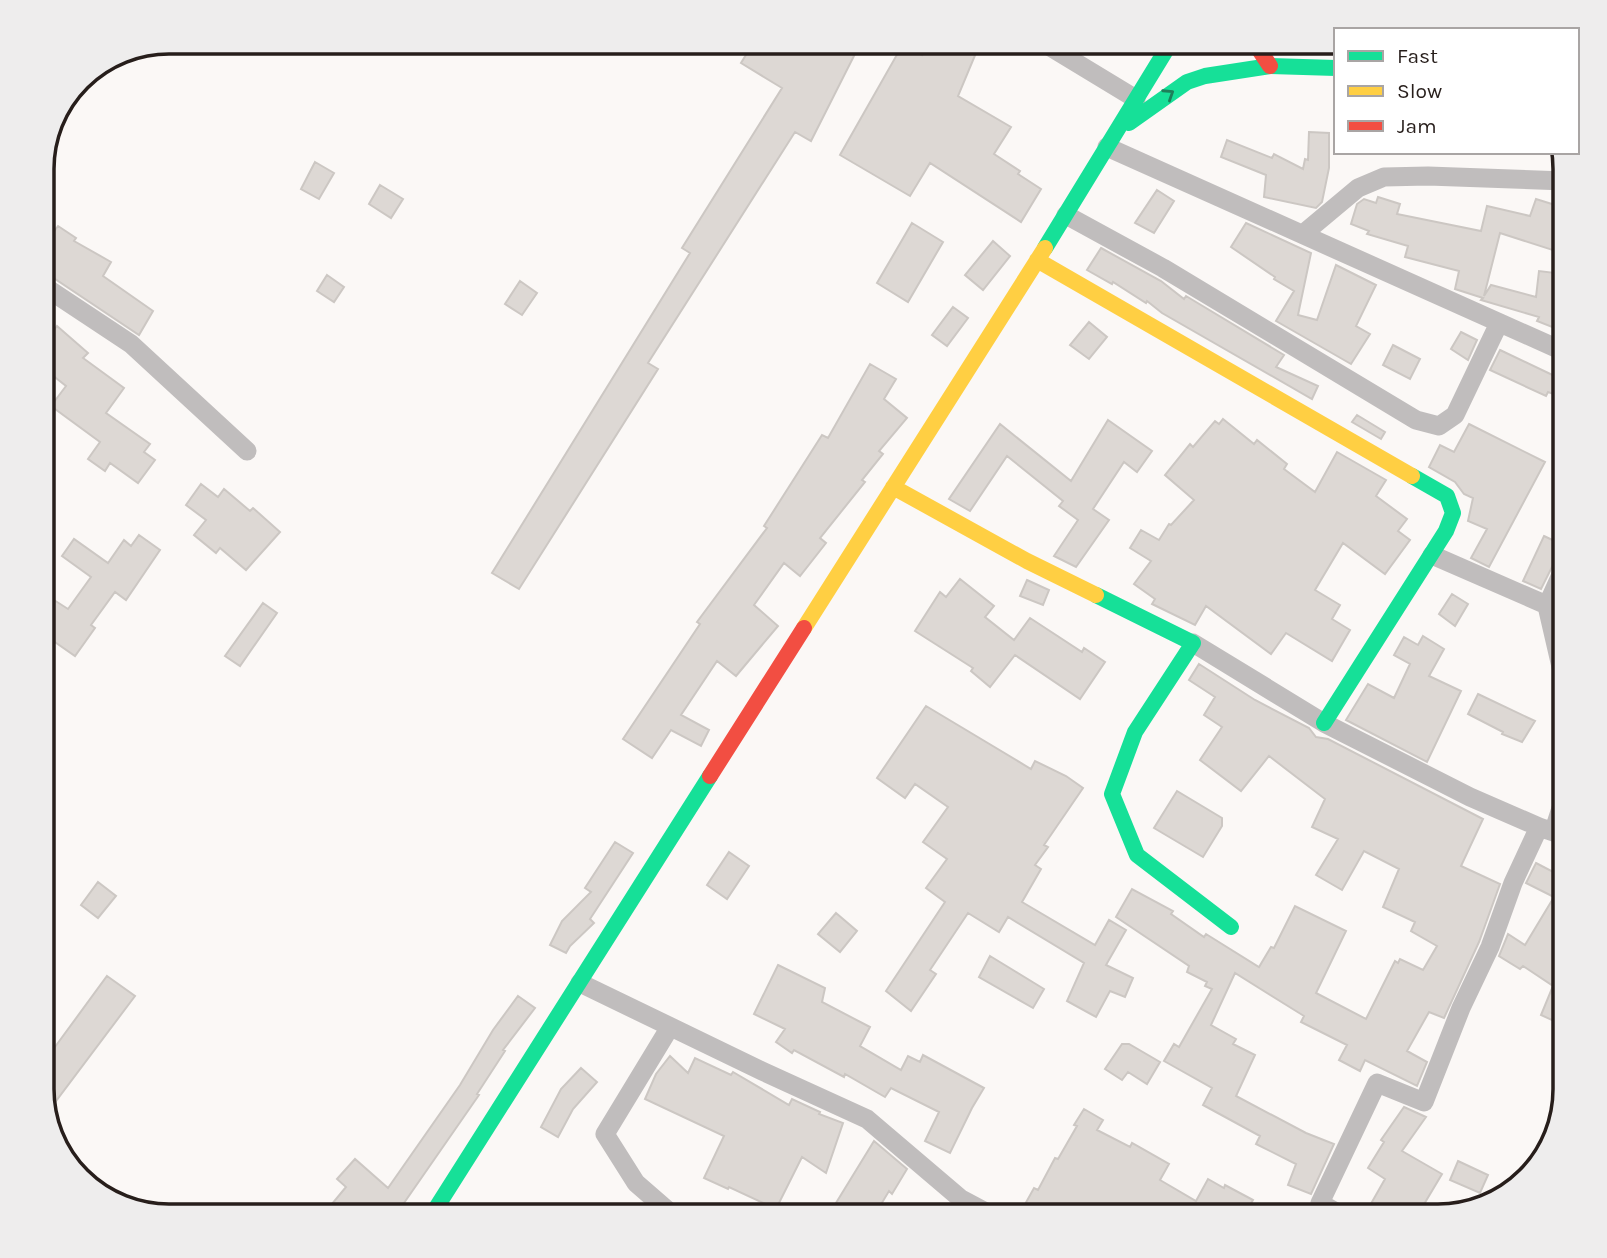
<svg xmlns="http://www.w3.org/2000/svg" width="1607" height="1258" font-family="Karla,sans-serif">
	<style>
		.building { fill: #ddd8d4; stroke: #ccc7c3; stroke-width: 2 }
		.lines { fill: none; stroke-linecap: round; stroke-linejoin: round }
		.street { stroke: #c0bdbd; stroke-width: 19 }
		.fast { stroke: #16e098; stroke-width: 16 }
		.slow { stroke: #ffcf43; stroke-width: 16 }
		.jam { stroke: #f24e42; stroke-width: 16 }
		.oneway { stroke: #1e7f5a }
		.rim { fill: none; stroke: #271e1b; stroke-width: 3.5 }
	</style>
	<rect width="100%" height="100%" fill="#fbf8f6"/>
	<path class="building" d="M754 42H861L811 141 795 132 648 363 658 369 519 589 492 573 690 253 682 248 782 88 741 63Z
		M928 42H952L976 53 958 96 1011 127 994 154 1020 171 1018 174 1041 189 1021 222 930 163 910 196 840 155 903 44 922 55Z
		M1309 132 1329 133V168L1322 202 1316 208 1264 197 1266 175 1221 157 1227 140 1272 158 1274 154 1303 169 1305 159 1308 160Z
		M315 162 334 173 319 199 301 189Z
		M380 185 403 199 391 218 369 204Z
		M1157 190 1174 201 1154 233 1135 223Z
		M1378 197 1400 204 1397 214 1481 231 1487 206 1530 216 1536 199 1555 205 1553 212 1565 214V254L1500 233 1484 296 1491 285 1536 297 1539 271 1564 274 1560 298 1565 299V332L1537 321 1539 317 1481 300 1483 298 1455 289 1459 271 1405 257 1408 246 1367 234 1369 231 1351 224 1357 204 1364 199 1376 203Z
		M912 223 943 242 908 302 877 283Z
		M1246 223 1311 253 1298 315 1317 320 1336 265 1376 285 1356 326 1370 334 1351 364 1276 321 1294 291 1274 279 1275 277 1231 247Z
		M58 226 76 238 74 241 111 262 103 276 153 311 139 335 49 275 42 273V248Z
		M993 241 1010 256 983 290 965 275Z
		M1101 248 1161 281 1184 299 1186 296 1284 355 1276 367 1318 386 1312 399 1162 313 1147 301 1146 303 1113 282 1112 284 1087 270Z
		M327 275 344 287 334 302 317 291Z
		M520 281 537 293 522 315 505 304Z
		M953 307 968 318 947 346 932 335Z
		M1089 322 1107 337 1089 359 1070 345Z
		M57 326 88 353 83 358 124 388 106 413 150 444 144 452 155 460 138 483 110 463 105 471 88 459 100 442 51 406 66 386 42 367V346Z
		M1461 332 1477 340 1468 360 1451 349Z
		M1393 345 1420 359 1410 379 1383 365Z
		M1500 350 1565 381V398L1548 392 1546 396 1490 370Z
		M870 364 896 379 884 399 907 418 879 451 883 454 862 480 865 482 820 538 826 543 800 576 784 563 754 605 778 626 736 676 717 661 681 715 709 730 701 746 671 730 652 758 623 739 700 624 697 622 767 528 764 526 822 435 828 438Z
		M1357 415 1385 432 1381 439 1352 422Z
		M1223 419 1254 444 1257 440 1287 464 1284 469 1315 492 1337 452 1386 480 1376 496 1407 519 1398 531 1410 540 1385 574 1343 543 1315 590 1340 605 1332 619 1350 630 1332 661 1286 633 1271 654 1206 606 1195 625 1152 604 1155 599 1134 584 1151 561 1130 548 1141 530 1159 540 1169 524 1171 525 1194 500 1165 475 1190 444 1193 447 1215 421 1219 424Z
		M1108 420 1152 451 1137 472 1124 462 1093 509 1109 520 1076 567 1054 556 1078 520 1059 506 1063 501 1007 456 970 511 949 499 1000 424 1071 481Z
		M1469 424 1545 462 1489 567 1471 558 1487 529 1468 521 1473 498 1464 494 1455 482 1429 467 1440 445 1454 452Z
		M201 484 218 497 224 489 250 511 253 508 280 532 246 570 220 548 216 553 194 535 206 520 186 505Z
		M139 535 160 550 126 600 115 592 91 625 95 628 75 656 42 633V617L54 600 68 609 91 577 62 556 74 539 108 563 124 540 131 546Z
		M1544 536 1563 545 1541 589 1523 581Z
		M960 579 994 606 985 617 1014 640 1030 618 1082 652 1084 648 1105 662 1080 699 1015 655 990 687 971 671 973 668 915 631 940 592 946 597Z
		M1027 580 1049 590 1043 605 1020 596Z
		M1452 594 1468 604 1455 626 1439 614Z
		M263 603 277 613 240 666 225 656Z
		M1423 636 1444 649 1429 676 1461 691 1427 762 1346 720 1368 684 1394 698 1410 664 1394 655 1404 637 1418 645Z
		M1199 664 1255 700 1309 728 1316 737 1328 739 1483 819 1461 866 1500 884 1479 942 1444 1018 1429 1012 1407 1051 1427 1062 1417 1086 1365 1060 1360 1071 1339 1060 1347 1045 1301 1022 1304 1016 1235 973 1211 1025 1236 1039 1233 1044 1255 1055 1236 1096 1306 1133 1334 1144 1311 1194 1288 1185 1296 1164 1256 1144 1260 1136 1203 1105 1212 1088 1164 1061 1174 1044 1179 1047 1212 989 1205 986 1207 982 1187 972 1189 966 1116 917 1132 889 1173 911 1171 914 1204 937 1206 934 1259 967 1271 947 1274 948 1295 906 1346 931 1316 993 1366 1019 1395 961 1398 963 1400 959 1423 970 1437 946 1411 931 1415 922 1383 907 1399 869 1364 851 1342 890 1316 875 1338 839 1312 827 1325 799 1269 756 1241 791 1200 760 1222 727 1204 715 1215 697 1189 680Z
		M1478 694 1535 721 1522 742 1502 734 1503 732 1468 714Z
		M926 706 1031 769 1035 761 1066 776 1083 788 1044 845 1048 847 1035 865 1041 869 1022 902 1095 945 1109 920 1126 930 1106 965 1133 978 1125 997 1110 991 1096 1017 1067 1001 1084 963 1008 917 999 932 968 913 930 970 936 974 911 1011 886 991 945 902 926 888 947 859 923 842 948 807 915 784 905 798 877 778Z
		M1177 791 1222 818V826L1203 857 1154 828Z
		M615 842 633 853 590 919 594 923 570 946 566 953 550 945 562 921 591 892 585 888Z
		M729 852 749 866 727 899 707 885Z
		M1536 863 1565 878V940L1553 960 1563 964 1565 960V1026L1541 1015 1553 986 1523 966 1520 969 1499 956 1508 934 1525 945 1554 897 1526 883Z
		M98 882 116 896 98 918 81 905Z
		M836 913 857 931 840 952 818 934Z
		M990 956 1044 989 1033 1008 979 977Z
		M778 965 825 988 822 1002 870 1027 860 1046 901 1070 908 1056 920 1062 923 1055 984 1088 972 1108 950 1153 925 1141 939 1112 891 1088 885 1097 845 1074 844 1077 794 1050 792 1053 776 1042 785 1029 754 1014Z
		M107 976 135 996 47 1113 42 1097V1058L49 1049 52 1051Z
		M518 996 535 1008 503 1050 505 1051 477 1094 479 1095 404 1203 406 1206 397 1216H322L346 1187 337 1179 355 1159 388 1188 460 1085 493 1030Z
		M1122 1044H1129L1160 1062 1147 1084 1128 1072 1122 1080 1105 1069Z
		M670 1056 688 1073 695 1058 731 1075 733 1072 789 1105 792 1099 820 1112 819 1114 843 1123 826 1173 802 1157 776 1209 729 1187 728 1189 704 1178 724 1136 645 1099 656 1074Z
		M581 1068 597 1082 573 1109 558 1137 541 1127 561 1089Z
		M1404 1107 1426 1117 1402 1151 1442 1174 1417 1216H1364L1385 1179 1368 1168 1384 1142 1381 1140Z
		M1084 1109 1103 1120 1097 1130 1130 1147 1132 1143 1169 1164 1160 1180 1196 1201 1208 1179 1224 1188 1225 1185 1253 1200 1244 1216H1043L1024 1206 1034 1188 1038 1190 1055 1158 1058 1159 1077 1126 1074 1125Z
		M874 1141 907 1169 892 1194 889 1191 874 1216H828Z
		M1458 1161 1488 1175 1480 1193 1450 1180Z"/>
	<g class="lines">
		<path class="street" d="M1042 42 1136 99
			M1107 147 1565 352
			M1066 215 1163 268 1416 420 1439 426 1455 415 1499 323
			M1303 234 1358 188 1384 177 1428 176 1565 181
			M42 285 131 344 247 451
			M1432 555 1565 613
			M1193 643 1324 723 1470 797 1539 827 1565 836
			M1565 684 1547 606 1565 566
			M1554 830 1565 796
			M580 983 762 1071 867 1119 961 1199 993 1216
			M670 1027 605 1134 636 1183 674 1216
			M1343 1216 1320 1203 1377 1083 1424 1102 1461 1008 1490 947 1513 883 1539 827"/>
		<path class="fast" d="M1129 123 1187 82 1205 76 1270 66 1336 68
			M1045 248 1171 42
			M1096 595 1193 643 1135 732 1112 794 1137 855 1231 927
			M1324 723 1446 531 1453 513 1447 496 1412 476
			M431 1216 710 776"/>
		<path class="slow" d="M1037 260 1412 476
			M893 487 1027 561 1096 595
			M804 628 1045 248"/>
		<path class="jam" d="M1254 42 1270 66
			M710 776 804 628"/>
	</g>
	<defs><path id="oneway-chevron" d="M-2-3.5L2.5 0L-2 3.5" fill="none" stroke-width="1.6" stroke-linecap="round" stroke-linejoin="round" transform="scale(1.75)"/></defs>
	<use class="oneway" href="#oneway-chevron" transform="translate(1169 94) rotate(-33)"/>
	<path d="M0 0H1607V1258H0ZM169 54H1438A115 115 0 0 1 1553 169V1089A115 115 0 0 1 1438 1204H169A115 115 0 0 1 54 1089V169A115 115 0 0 1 169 54Z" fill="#eeeded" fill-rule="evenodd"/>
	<path class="rim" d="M169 54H1438A115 115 0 0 1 1553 169V1089A115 115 0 0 1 1438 1204H169A115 115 0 0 1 54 1089V169A115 115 0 0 1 169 54Z"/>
	<rect x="1334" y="28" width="245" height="126" fill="#ffffff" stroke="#a9a5a4" stroke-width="2"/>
	<rect x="1348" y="51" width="35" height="10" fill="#16e098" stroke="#a9a5a4" stroke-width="2"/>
	<text x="1397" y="63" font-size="21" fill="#271e1b">Fast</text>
	<rect x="1348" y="86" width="35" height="10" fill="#ffcf43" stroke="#a9a5a4" stroke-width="2"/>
	<text x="1397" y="98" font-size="21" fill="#271e1b">Slow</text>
	<rect x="1348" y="121" width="35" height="10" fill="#f24e42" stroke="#a9a5a4" stroke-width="2"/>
	<text x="1397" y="133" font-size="21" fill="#271e1b">Jam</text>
</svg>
